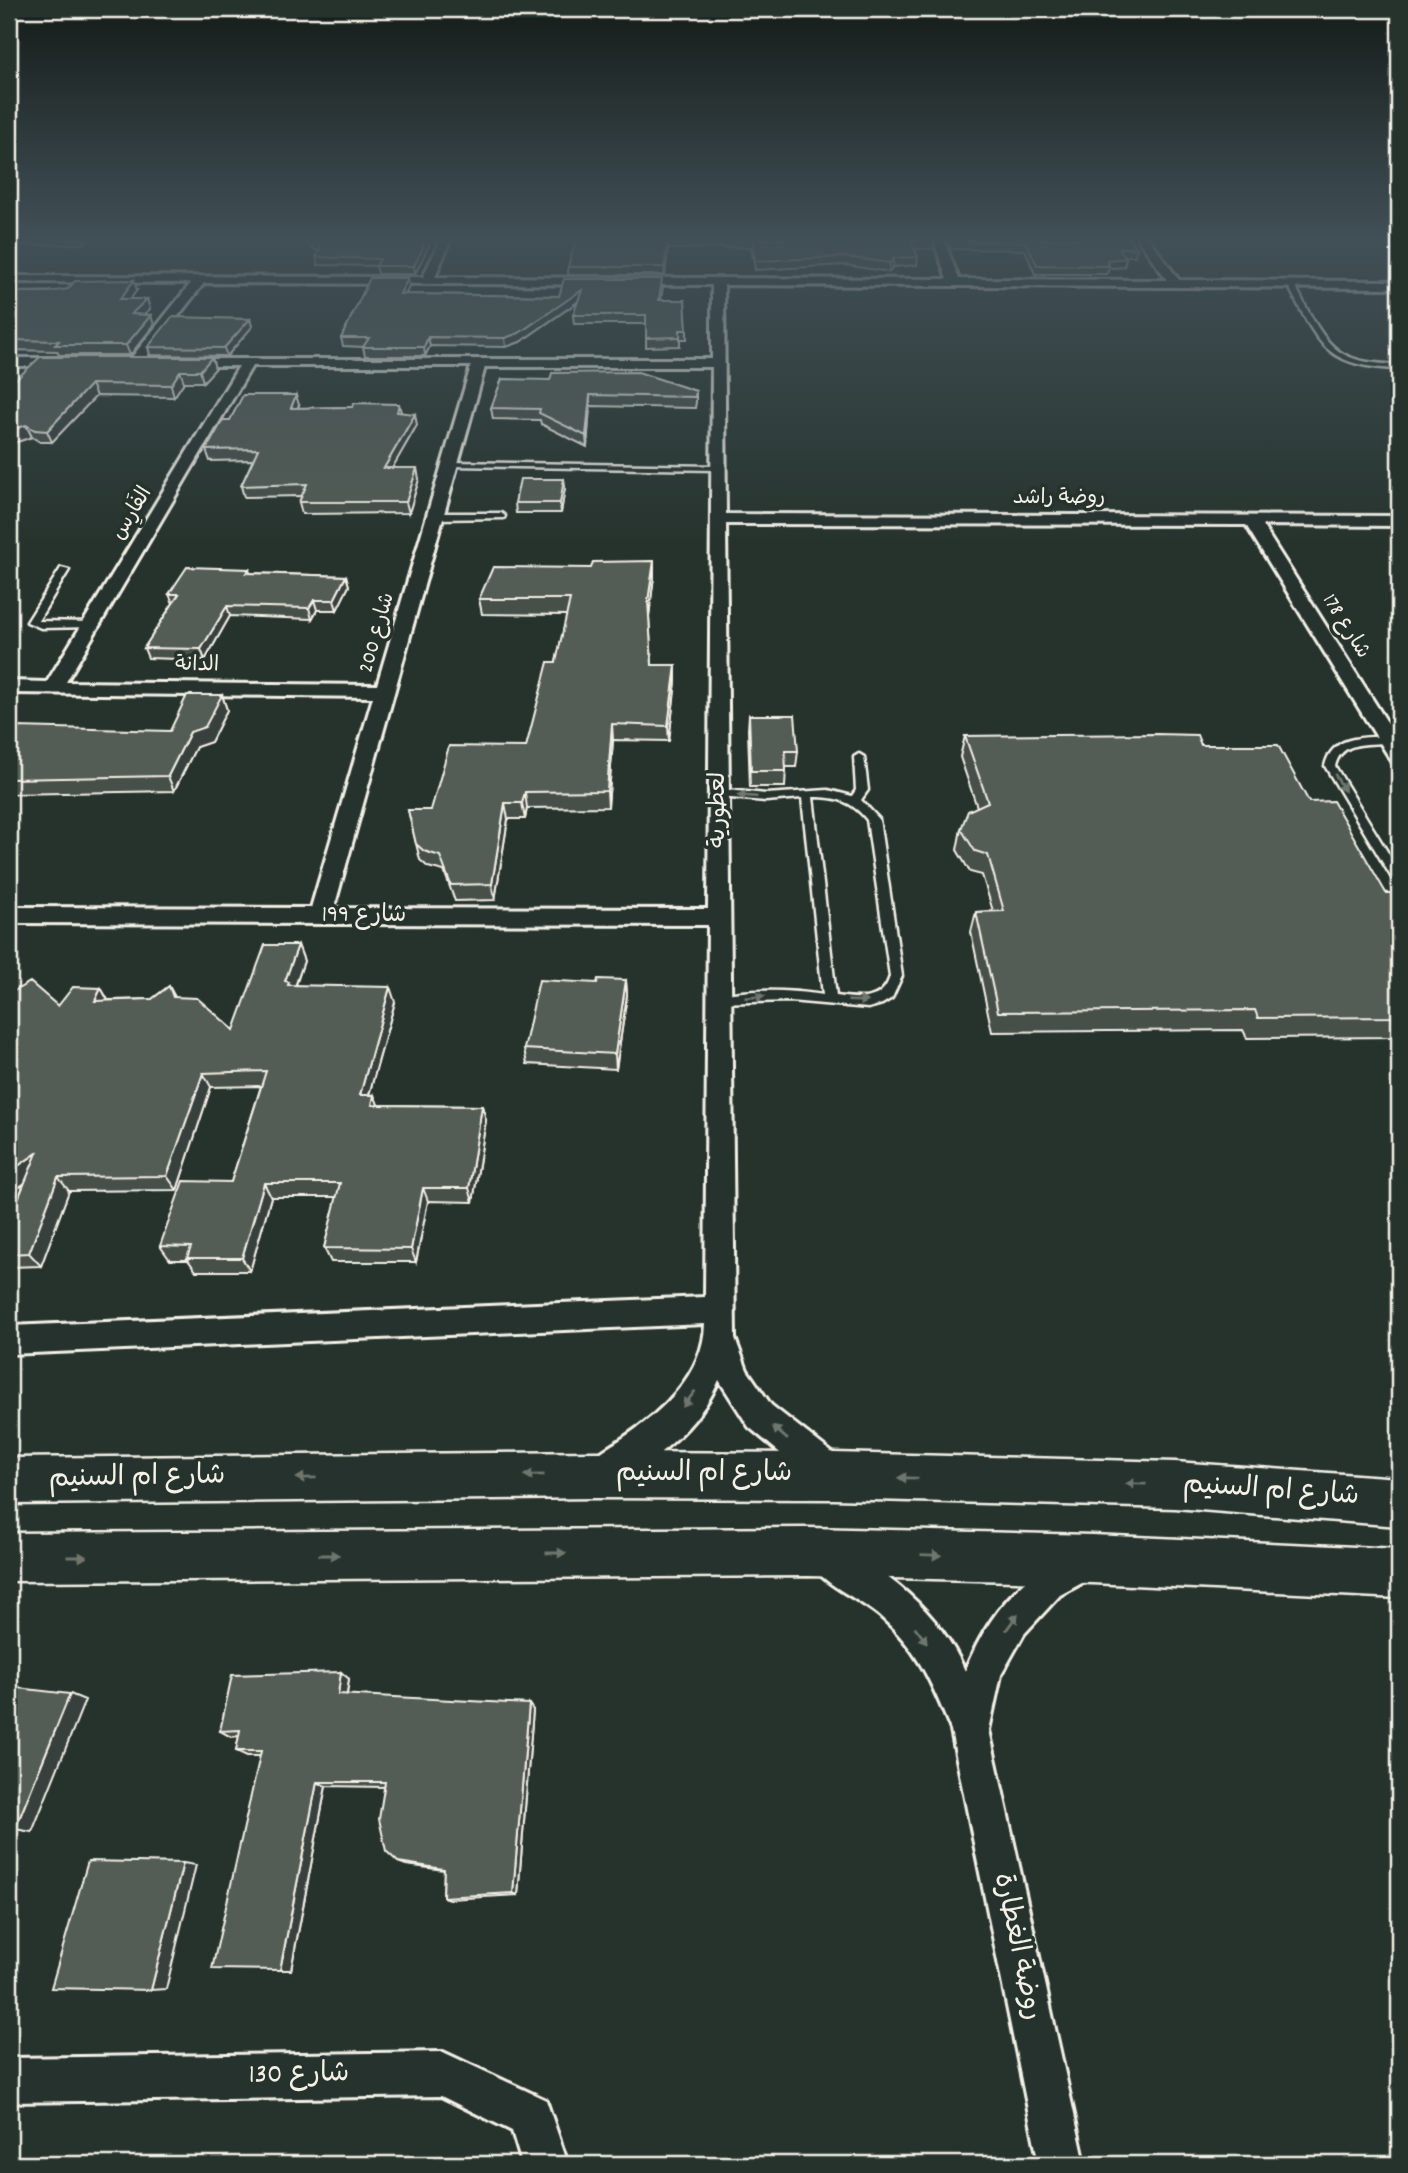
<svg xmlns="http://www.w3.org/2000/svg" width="1408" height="2173" font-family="Dekko,'Playpen Sans Arabic',sans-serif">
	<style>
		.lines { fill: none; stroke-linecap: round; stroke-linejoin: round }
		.service-casing { stroke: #f4f1e8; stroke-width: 5 }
		.minor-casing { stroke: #f4f1e8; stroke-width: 6 }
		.secondary-casing { stroke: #f4f1e8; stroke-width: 5 }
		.service { fill: #26332d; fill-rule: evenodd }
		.minor { fill: #26332d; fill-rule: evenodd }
		.secondary { fill: #26332d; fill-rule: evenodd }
		.wall { fill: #474f49; stroke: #f4f1e8; stroke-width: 2 }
		.shaded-wall { fill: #39403c; stroke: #f4f1e8; stroke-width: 2 }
		.building { fill: #525c55; stroke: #f4f1e8; stroke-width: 2 }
		.oneway { fill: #6e766e }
		.labels { text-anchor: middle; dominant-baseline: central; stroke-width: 7; stroke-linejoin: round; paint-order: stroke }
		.far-street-label { font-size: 21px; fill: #f4f1e8; stroke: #26332d }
		.street-label { font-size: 24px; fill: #f4f1e8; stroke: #26332d }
		.near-street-label { font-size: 28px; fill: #f4f1e8; stroke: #26332d }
	</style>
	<rect width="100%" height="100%" fill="#26332d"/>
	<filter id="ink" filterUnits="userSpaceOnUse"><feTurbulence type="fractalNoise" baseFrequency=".0143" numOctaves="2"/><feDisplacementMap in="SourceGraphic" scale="14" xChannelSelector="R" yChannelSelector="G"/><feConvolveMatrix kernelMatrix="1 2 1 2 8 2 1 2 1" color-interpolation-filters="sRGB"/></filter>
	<g filter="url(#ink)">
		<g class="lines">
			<defs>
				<path id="service" d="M1290 281C1298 288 1302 300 1307 309 1333 357 1347 362 1399 365V369C1324 366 1319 345 1287 283Z
					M447 462 718 466 722 468 718 470 450 466H447Z
					M501 513 505 516 504 518 435 519 431 516 435 513Z
					M61 568 69 570 38 621 90 622 93 623V627L41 628 27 622Z
					M1389 737 1393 738V742C1371 746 1342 738 1335 766L1399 871V884L1395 883 1325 766C1332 735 1363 737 1389 737Z
					M859 754 864 757 868 790 861 800 879 819 902 976 892 998 882 1004 868 1008 790 1001 714 1003 712 1000 714 997C746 988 791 990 823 995L802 798 766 801 718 797 712 793 718 789 766 794 828 790 852 796 856 790 854 757ZM813 797C837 797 852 801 867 820L890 976C883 1003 859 999 836 996Z"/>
				<path id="minor" d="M441 239H451L435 277 947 279 933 239H943L959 279 1167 280 1138 239H1149L1179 280 1399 281V288L724 285 726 514 1399 516V526L1262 525 1399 741V763L1392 761 1389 757 1246 525 726 524 735 1338 747 1370 771 1405 844 1462 849 1474 844 1486 832 1491 820 1486 749 1427 719 1380C699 1427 651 1466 604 1486L592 1481 587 1469C594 1453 609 1448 623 1438 661 1413 704 1374 705 1324L9 1354V1326L705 1297 708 925 9 923V907L311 908 373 697 9 693V681L47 682 239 366H177L172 365V359H712V285L204 283 140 365 135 366 128 362 191 283 9 282V276L423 277ZM252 366H471L377 685 66 682ZM485 367H712L708 909 334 908Z
					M9 358H69L76 362 69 366H9Z
					M826 1543C885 1567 940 1612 965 1671 988 1613 1024 1571 1081 1548L1093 1553 1098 1565 1093 1577 1060 1595 1024 1634 1001 1675 989 1730 1085 2164H1039L951 1730C932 1684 919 1650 880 1616 860 1599 818 1582 809 1560L814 1548Z
					M443 2052 546 2100 568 2164H522L512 2131 441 2096 9 2102V2058Z"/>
				<path id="secondary" d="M595 1452 834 1453 1175 1462 1399 1478V1526L1175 1508 834 1499 595 1498 9 1504V1458Z
					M809 1528 1092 1535 1399 1549V1598L1092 1583 809 1576 9 1581V1533Z"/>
			</defs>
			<use href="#service" class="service-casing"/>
			<use href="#minor" class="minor-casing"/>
			<use href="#secondary" class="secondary-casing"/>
			<use href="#service" class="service"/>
			<use href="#minor" class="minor"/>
			<use href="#secondary" class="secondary"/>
		</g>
		<path class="wall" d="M9 239H90L84 244 19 245 9 255Z
			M299 239H432L415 274H378L376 266 318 265 316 257 319 252Z
			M576 239H934L935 241 934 249H915L918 257 917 265 893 267 889 272 845 265 755 270 751 247 668 249 665 275H568V267Z
			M945 239H1130L1137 248 1135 256H1124L1126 258 1124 267 1109 268 1107 274H1035L1025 250 950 249Z
			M409 286 406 294 559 296 663 287 661 300 687 330V339H680V346L646 347V324H574L573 315 578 302 520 342 506 347 430 346 425 356H365L363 347 343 346 341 338Z
			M137 290 130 299H147L150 309 144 315 154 325 130 355H59L57 351 9 350V292Z
			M250 319 252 327 227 356 150 355 148 347Z
			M212 357 215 369 203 382H184L174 397 96 396 52 442H40L32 437 14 443 9 442V386Z
			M502 379 696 391V402L695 408 590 406 587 447 541 424 540 420 493 419 491 408Z
			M399 404 401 412 417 425 392 468 419 479 409 513 302 514 299 502 302 496 244 497 241 486 253 460 210 461 206 450 230 420 299 405 298 408 353 407Z
			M564 479 565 488 561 513H516L515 503Z
			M654 561V576L649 615 652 665H676V681L669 741 613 740 608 807 527 808 525 819H508L495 900 455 901 444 871 428 867 420 860 408 810H431L526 747 556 662 567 615 482 614 479 599 591 568Z
			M249 569 250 573 346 576 349 586 337 610H317L312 619 230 616 205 660 148 658 144 648 173 603 169 594Z
			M222 695 227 710 211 742 196 747 174 791 9 794V741L170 731Z
			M749 715 798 751 796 767H786L785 787H750L748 730Z
			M965 736 1201 745 1309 802 1386 893H1399V1037L1247 1038 1243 1030 992 1032 971 932 976 912 993 911 982 875 970 872 957 850 961 829 977 807 960 757Z
			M298 945 304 961 296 985 395 1002 369 1095 378 1105 482 1106 486 1120 473 1202 428 1201 416 1262H331L324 1248 337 1197H271L250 1271H196L188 1260H170L160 1246 231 1182 261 1086 211 1087 177 1190 69 1191 41 1266 9 1267V1221L24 1184 9 1194 58 1006 101 988 108 1000 152 999 169 986 175 997 234 1030Z
			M626 980 627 995 616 1069 527 1064 524 1049Z
			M349 1679 347 1695 533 1710 518 1895 449 1899 443 1897 444 1870 406 1865 398 1862 384 1787 326 1786 291 1970 260 1756H247L236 1751 239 1736 231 1737 220 1731Z"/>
		<path class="shaded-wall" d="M12 239H17L19 245 9 255V242Z
			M82 239H90L84 244Z
			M427 239H432L415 274 414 266Z
			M668 241V249L665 275 664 267Z
			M894 258 893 267 889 272 890 263Z
			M1126 258 1124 267 1109 268V266L1107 260Z
			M408 278 409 286 402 303 400 294Z
			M134 280 137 290 123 309 120 299Z
			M582 290 583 298 520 342 506 347 505 338Z
			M147 299 150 309 134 324 131 314Z
			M151 315 154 325 130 355 126 345Z
			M250 319 252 327 227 356 224 348Z
			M428 337 430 346 425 356 424 347Z
			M212 357 215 369 203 382 200 371Z
			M180 371 184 382 174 397 171 385Z
			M91 384 96 396 52 442 47 431Z
			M296 395 299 405 293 418 291 408Z
			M590 395V406L587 447 586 436Z
			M415 414 417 425 386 479 384 468Z
			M26 425 32 437 14 443 9 431Z
			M417 468 419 479 409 513 406 502Z
			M564 479 565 488 561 513 560 503Z
			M654 561V576L649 617 648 601Z
			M346 576 349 586 337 610 334 600Z
			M314 600 317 610 312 619 309 608Z
			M227 606 230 616 205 660 201 649Z
			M676 665V681L669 741 668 726Z
			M222 695 227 710 211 742 196 747 174 791 168 776 190 732Z
			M612 724 613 740 608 807 607 791Z
			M525 792 527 808 525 819 522 803Z
			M505 803 508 819 495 900 492 884Z
			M298 945 304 961 293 992 285 981Z
			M626 980 627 995 616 1069 615 1054Z
			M390 987 395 1002 365 1109 360 1095Z
			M101 988 110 1004 95 1001Z
			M203 1073 211 1087 177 1190 167 1176Z
			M374 1095 380 1109 372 1105Z
			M482 1106 486 1120 473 1202 469 1188Z
			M37 1153 48 1167 9 1194V1172Z
			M58 1177 69 1191 41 1266 29 1253Z
			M264 1183 271 1197 250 1271 242 1258Z
			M423 1188 428 1201 416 1262 411 1249Z
			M341 1672 349 1679 346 1700 338 1694Z
			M70 1694 85 1700 32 1832 15 1829Z
			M529 1704 533 1710 518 1895 513 1893Z
			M317 1782 326 1786 291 1970H280Z
			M183 1863 196 1865 166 1989 151 1990Z"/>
		<path class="building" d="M309 239H427L414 266H376L380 259 316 257 321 247Z
			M576 239H746L668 241 664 267H568Z
			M752 239H934L935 241H911L918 257 894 258 890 263 845 257 755 261Z
			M950 239H1130L1137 248H1119L1126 258 1107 260 1109 266 1037 265 1026 242 951 241Z
			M370 278H408L400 294 559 296 564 279H662L659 300H685L687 330H680V337L646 338V315H573L582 290 519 333 505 338 428 337 424 347H363L369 338H341Z
			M134 280 120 299H147L131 314 151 315 126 345H55L59 341 9 340V292H48L68 289 75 281Z
			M172 317 250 319 224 348 148 347Z
			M40 357H212L200 371H180L171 385 91 384 47 431 35 430 26 425 9 431V386Z
			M638 372 696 391 695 397 590 395 586 436 539 413 540 409 491 408 502 379 550 380 552 373Z
			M243 395H296L291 408 353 407 354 403 399 404 397 412 415 414 384 468H417L406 502H299L307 484 241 486 258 449 206 450 223 420H230Z
			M520 479H564L560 503H515Z
			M654 561 648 601 652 665H676L668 726 612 724 607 791 525 792 522 803H505L492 884 451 885 440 856 424 851 416 844 408 810H431L449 746 526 747 548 662H556L570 599H479L493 567 591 568 593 562Z
			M187 567 249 569 246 573 346 576 334 600H314L309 608 227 606 201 649 144 648 179 594H169Z
			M187 695H222L205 727 190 732 168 776 9 779V741L17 727 170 731Z
			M749 715H795L798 751H785L786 771H751Z
			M1157 734 1197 735 1201 745H1278L1309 802 1333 801 1386 893H1399V1017L1258 1018 1255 1010 998 1012 976 912 1004 911 988 855 975 851 961 829 968 811 988 802 965 736Z
			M265 945H298L285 981 289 982 288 985 390 987 360 1095H374L372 1105 482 1106 469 1188H423L411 1249 324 1248 340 1183H264L242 1258H187L191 1247 160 1246 183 1181 231 1182 266 1071 203 1073 167 1176 58 1177 29 1253 9 1254V1221L37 1153 9 1172V994L30 982 58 1006 73 987 101 988 95 1001 152 999 169 986 173 997 197 998 234 1030Z
			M598 979 626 980 615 1054 524 1049 539 980 597 983Z
			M341 1672 338 1694 529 1704 513 1893 443 1897 444 1869 398 1862 386 1851 379 1819 385 1782H317L280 1970 212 1969 261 1751H236L240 1730 220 1731 232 1675Z
			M9 1687 70 1694 15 1829 9 1828Z
			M88 1861 183 1863 151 1990 51 1988Z"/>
		<defs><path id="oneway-solid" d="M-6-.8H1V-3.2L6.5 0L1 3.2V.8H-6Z" transform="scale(1.75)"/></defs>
		<g class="oneway">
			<use href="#oneway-solid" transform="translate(1340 783) rotate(59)"/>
			<use href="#oneway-solid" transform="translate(747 796) rotate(-175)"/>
			<use href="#oneway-solid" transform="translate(755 997) rotate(-5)"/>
			<use href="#oneway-solid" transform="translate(858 1001) rotate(2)"/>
			<use href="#oneway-solid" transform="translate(689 1399) rotate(127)"/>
			<use href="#oneway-solid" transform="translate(780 1433) rotate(-139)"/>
			<use href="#oneway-solid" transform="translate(534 1475) rotate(179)"/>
			<use href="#oneway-solid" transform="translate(306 1478) rotate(179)"/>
			<use href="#oneway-solid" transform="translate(908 1478) rotate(-179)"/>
			<use href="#oneway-solid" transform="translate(1136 1484) rotate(-179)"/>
			<use href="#oneway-solid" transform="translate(556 1553)"/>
			<use href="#oneway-solid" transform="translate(329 1555)"/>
			<use href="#oneway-solid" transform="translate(931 1555) rotate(2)"/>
			<use href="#oneway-solid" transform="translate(77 1557)"/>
			<use href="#oneway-solid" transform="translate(1012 1622) rotate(-54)"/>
			<use href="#oneway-solid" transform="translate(921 1635) rotate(53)"/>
		</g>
	</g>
	<linearGradient id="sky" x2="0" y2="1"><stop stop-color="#151c19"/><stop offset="0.44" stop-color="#415057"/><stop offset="1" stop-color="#415057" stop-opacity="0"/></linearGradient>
	<rect width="1408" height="543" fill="url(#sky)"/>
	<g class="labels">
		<g class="far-street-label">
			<text x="1059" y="499">روضة راشد</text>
			<text transform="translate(133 514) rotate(-59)">الفَارِس</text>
			<text transform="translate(1345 627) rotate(58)">شارع 178</text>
			<text transform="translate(378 633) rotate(-74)">شارع 200</text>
			<text transform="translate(197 666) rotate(1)">الدانة</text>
		</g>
		<g class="street-label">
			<text transform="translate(719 810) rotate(-90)">لعطورية</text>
			<text x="364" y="916">شارع 199</text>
		</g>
		<g class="near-street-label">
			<text x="704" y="1475">شارع ام السنيم</text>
			<text transform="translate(137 1479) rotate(-1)">شارع ام السنيم</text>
			<text transform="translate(1271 1492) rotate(4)">شارع ام السنيم</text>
			<text transform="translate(1016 1947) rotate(78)">روضة الغطارة</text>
			<text transform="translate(299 2076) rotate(-1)">شارع 130</text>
		</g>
	</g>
	<rect width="1408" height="2173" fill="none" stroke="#26332d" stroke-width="35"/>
	<rect x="18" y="18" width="1373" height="2138" fill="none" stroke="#f4f1e8" stroke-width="2.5" filter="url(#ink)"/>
</svg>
